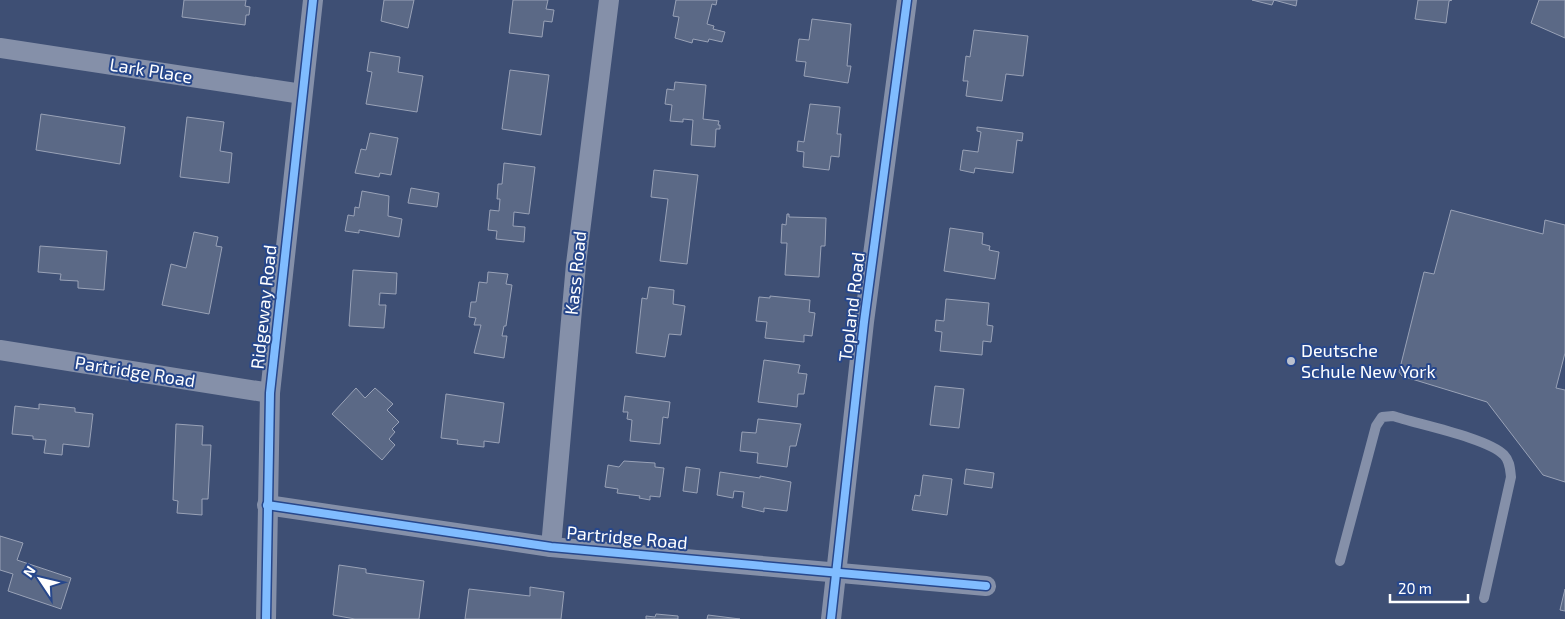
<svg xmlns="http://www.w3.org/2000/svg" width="1565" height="619" viewBox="0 0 1565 619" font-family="'Exo 2',sans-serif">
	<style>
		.building { fill: #5b6986; stroke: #99a2b7 }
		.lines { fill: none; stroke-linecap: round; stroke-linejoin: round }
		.lane { stroke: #8590a9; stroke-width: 10 }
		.street { stroke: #8590a9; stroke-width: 20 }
		.cycleway-casing { stroke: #27478b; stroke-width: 11 }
		.cycleway { stroke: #80bcff; stroke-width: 8 }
		.poi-dot { fill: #bbc1ce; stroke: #27478b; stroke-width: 2 }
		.labels { text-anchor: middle; stroke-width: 4; stroke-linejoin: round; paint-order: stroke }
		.street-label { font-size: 18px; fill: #fff; stroke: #27478b }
		.poi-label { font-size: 18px; fill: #fff; stroke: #27478b; text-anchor: start }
	</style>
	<rect width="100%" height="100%" fill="#3e4f74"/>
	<!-- building -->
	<g class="building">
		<polygon points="184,0 246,0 245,6 250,7 249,15 246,15 245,25 182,17"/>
		<polygon points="384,0 414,0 408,28 381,21"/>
		<polygon points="513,0 548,0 546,9 554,10 552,22 544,21 542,37 509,33"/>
		<polygon points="676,0 717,0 716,5 712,4 707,24 714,26 713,29 725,32 722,42 709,39 708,42 693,39 692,43 675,38 679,17 673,16"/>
		<polygon points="1252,0 1297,0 1296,6 1274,0 1272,5"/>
		<polygon points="1418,0 1452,0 1449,1 1446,23 1415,19"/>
		<polygon points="1539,0 1565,0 1565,38 1531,23"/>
		<polygon points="812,19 851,24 847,66 851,66 848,83 804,76 806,62 796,61 799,39 809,40"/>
		<polygon points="974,30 1028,36 1023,76 1006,74 1002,101 966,96 968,81 963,81 966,56 970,57"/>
		<polygon points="370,52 400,57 398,72 423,76 417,112 366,104 372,72 367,71"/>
		<polygon points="510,70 549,75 541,135 502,129"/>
		<polygon points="675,82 706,85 703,119 719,121 718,125 720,125 720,129 716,129 715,147 691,145 693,120 683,119 683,122 670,121 672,105 665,104 667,89 674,90"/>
		<polygon points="810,104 840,107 837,134 841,134 839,157 831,156 829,170 803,167 804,152 797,151 798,141 804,142"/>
		<polygon points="41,114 125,127 120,164 36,150"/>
		<polygon points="187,117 224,122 220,151 232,153 229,183 180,177"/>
		<polygon points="977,127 1023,133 1022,141 1017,140 1013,173 975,168 974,173 960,170 963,150 978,152 981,132 977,131"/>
		<polygon points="370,133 398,138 391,175 380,173 379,177 355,173 361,149 366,150"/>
		<polygon points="504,163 535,167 529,214 514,212 513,226 525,227 524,242 496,239 497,231 488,230 490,210 499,211 500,199 497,199 498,184 502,184"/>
		<polygon points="654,170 698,175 687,264 660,261 668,199 651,197"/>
		<polygon points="411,188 439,193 437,207 408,203"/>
		<polygon points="362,191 389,196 388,216 402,219 399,237 359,230 359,233 345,231 348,215 354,216 355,207 359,208"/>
		<polygon points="1451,210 1543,234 1545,220 1565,225 1565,353 1556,388 1565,390 1565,482 1543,475 1487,402 1402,376 1399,372 1424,272 1434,274"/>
		<polygon points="787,214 789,214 789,217 826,218 825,246 821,246 819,277 785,275 787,243 781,243 782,224 786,225"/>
		<polygon points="950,228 983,233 982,244 990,246 989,250 999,252 995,279 944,271"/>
		<polygon points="194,232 218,237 216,246 222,247 209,314 162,305 171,264 186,268"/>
		<polygon points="40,246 107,251 104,290 78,288 78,281 60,280 61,274 38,272"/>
		<polygon points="353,270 397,273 396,294 380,293 379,305 386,305 384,328 349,326"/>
		<polygon points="488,272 508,274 506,284 512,285 506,326 504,326 502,336 507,336 504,358 474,353 481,325 474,325 476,318 469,317 471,302 476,302 479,282 487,283"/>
		<polygon points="649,287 674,290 673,304 685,306 681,335 669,334 665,357 636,353 642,298 647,299"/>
		<polygon points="770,296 810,300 809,312 815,313 812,336 804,335 804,342 765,338 767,322 756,321 759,297 770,298"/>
		<polygon points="946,299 989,303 987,325 993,326 991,342 983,341 982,355 940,351 942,332 935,331 936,320 944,321"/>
		<polygon points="764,360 800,365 798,373 807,374 804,394 798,394 797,407 758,402"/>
		<polygon points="935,386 964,389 959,428 930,425"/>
		<polygon points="356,388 365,398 375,388 393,404 387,410 399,422 392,429 395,432 389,439 395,445 382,460 332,414"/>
		<polygon points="446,394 504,403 499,443 484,441 484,447 457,444 458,440 441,438"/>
		<polygon points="625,396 670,402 668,418 663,417 660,444 630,441 632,420 627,419 628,412 623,412"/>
		<polygon points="39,404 75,408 75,412 93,414 89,447 63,444 62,455 44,453 46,440 33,439 33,436 12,434 15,406 39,409"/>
		<polygon points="758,419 801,424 796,446 790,446 787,467 757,463 758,453 740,451 742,432 756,433"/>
		<polygon points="176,424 203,426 202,445 211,445 208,499 202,499 202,515 177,513 178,501 173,500"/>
		<polygon points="624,461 655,463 655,467 664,468 660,497 650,496 650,500 639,498 640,496 617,493 618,489 605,487 608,465 619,467"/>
		<polygon points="686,467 700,469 697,493 683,491"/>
		<polygon points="966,469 994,473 992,488 964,484"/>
		<polygon points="720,472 760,478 760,476 791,482 787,511 764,508 764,512 742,507 744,492 734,491 733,498 717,495"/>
		<polygon points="923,475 952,479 947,515 912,510 915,495 920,496"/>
		<polygon points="0,536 23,543 17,560 71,578 61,609 8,591 13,574 0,570"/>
		<polygon points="339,565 366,569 366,573 424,581 419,619 355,619 333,615"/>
		<polygon points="530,587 564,592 561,619 465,619 469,589 530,596"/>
		<polygon points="1565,589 1565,611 1560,610"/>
		<polygon points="656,614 678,616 678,619 646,619 646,616 655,617"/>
		<polygon points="708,615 740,619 707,619"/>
	</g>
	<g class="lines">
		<!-- lane -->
		<path class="lane" d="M1340,561L1376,426L1382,417L1393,416C1417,424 1488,438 1504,455C1510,461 1510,469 1511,477L1484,598"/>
		<!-- street -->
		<g class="street">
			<polyline points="0,48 302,94"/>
			<polyline points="0,350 270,393"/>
			<polyline points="267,505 551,547 986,586"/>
			<polyline points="551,547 576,264 609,0"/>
			<polyline points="266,619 270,393 313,0"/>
			<polyline points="831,619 864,322 907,0"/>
		</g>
		<defs>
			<g id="cycleway">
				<polyline points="267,505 551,547 986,586"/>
				<polyline points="266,619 270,393 313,0"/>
				<polyline points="831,619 864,322 907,0"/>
			</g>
		</defs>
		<!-- cycleway casing -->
		<use href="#cycleway" class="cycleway-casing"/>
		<!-- cycleway -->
		<use href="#cycleway" class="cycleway"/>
	</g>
	<!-- markers -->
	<circle class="poi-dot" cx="1291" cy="361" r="5"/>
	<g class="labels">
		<!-- street labels -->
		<g class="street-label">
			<text transform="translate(151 71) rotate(9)" y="6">Lark Place</text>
			<text transform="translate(576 273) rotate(-84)" y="6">Kass Road</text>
			<text transform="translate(264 307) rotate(-84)" y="6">Ridgeway Road</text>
			<text transform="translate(852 307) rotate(-83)" y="6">Topland Road</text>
			<text transform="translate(135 372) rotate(9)" y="6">Partridge Road</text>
			<text transform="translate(627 538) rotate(5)" y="6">Partridge Road</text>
		</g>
		<!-- poi labels -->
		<g class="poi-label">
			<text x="1301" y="357">Deutsche<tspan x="1301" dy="21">Schule New York</tspan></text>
		</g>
	</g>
	<!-- north arrow -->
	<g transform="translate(40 579) rotate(305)" stroke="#27478b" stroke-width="4" paint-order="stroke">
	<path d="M0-4L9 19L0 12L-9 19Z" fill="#ffffff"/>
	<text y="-8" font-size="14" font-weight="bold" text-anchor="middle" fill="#ffffff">N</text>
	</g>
	<!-- scale -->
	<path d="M1390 594v8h78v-8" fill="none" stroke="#ffffff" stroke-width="2.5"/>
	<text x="1398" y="594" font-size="15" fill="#ffffff" stroke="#27478b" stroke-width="4" paint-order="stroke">20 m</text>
</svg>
